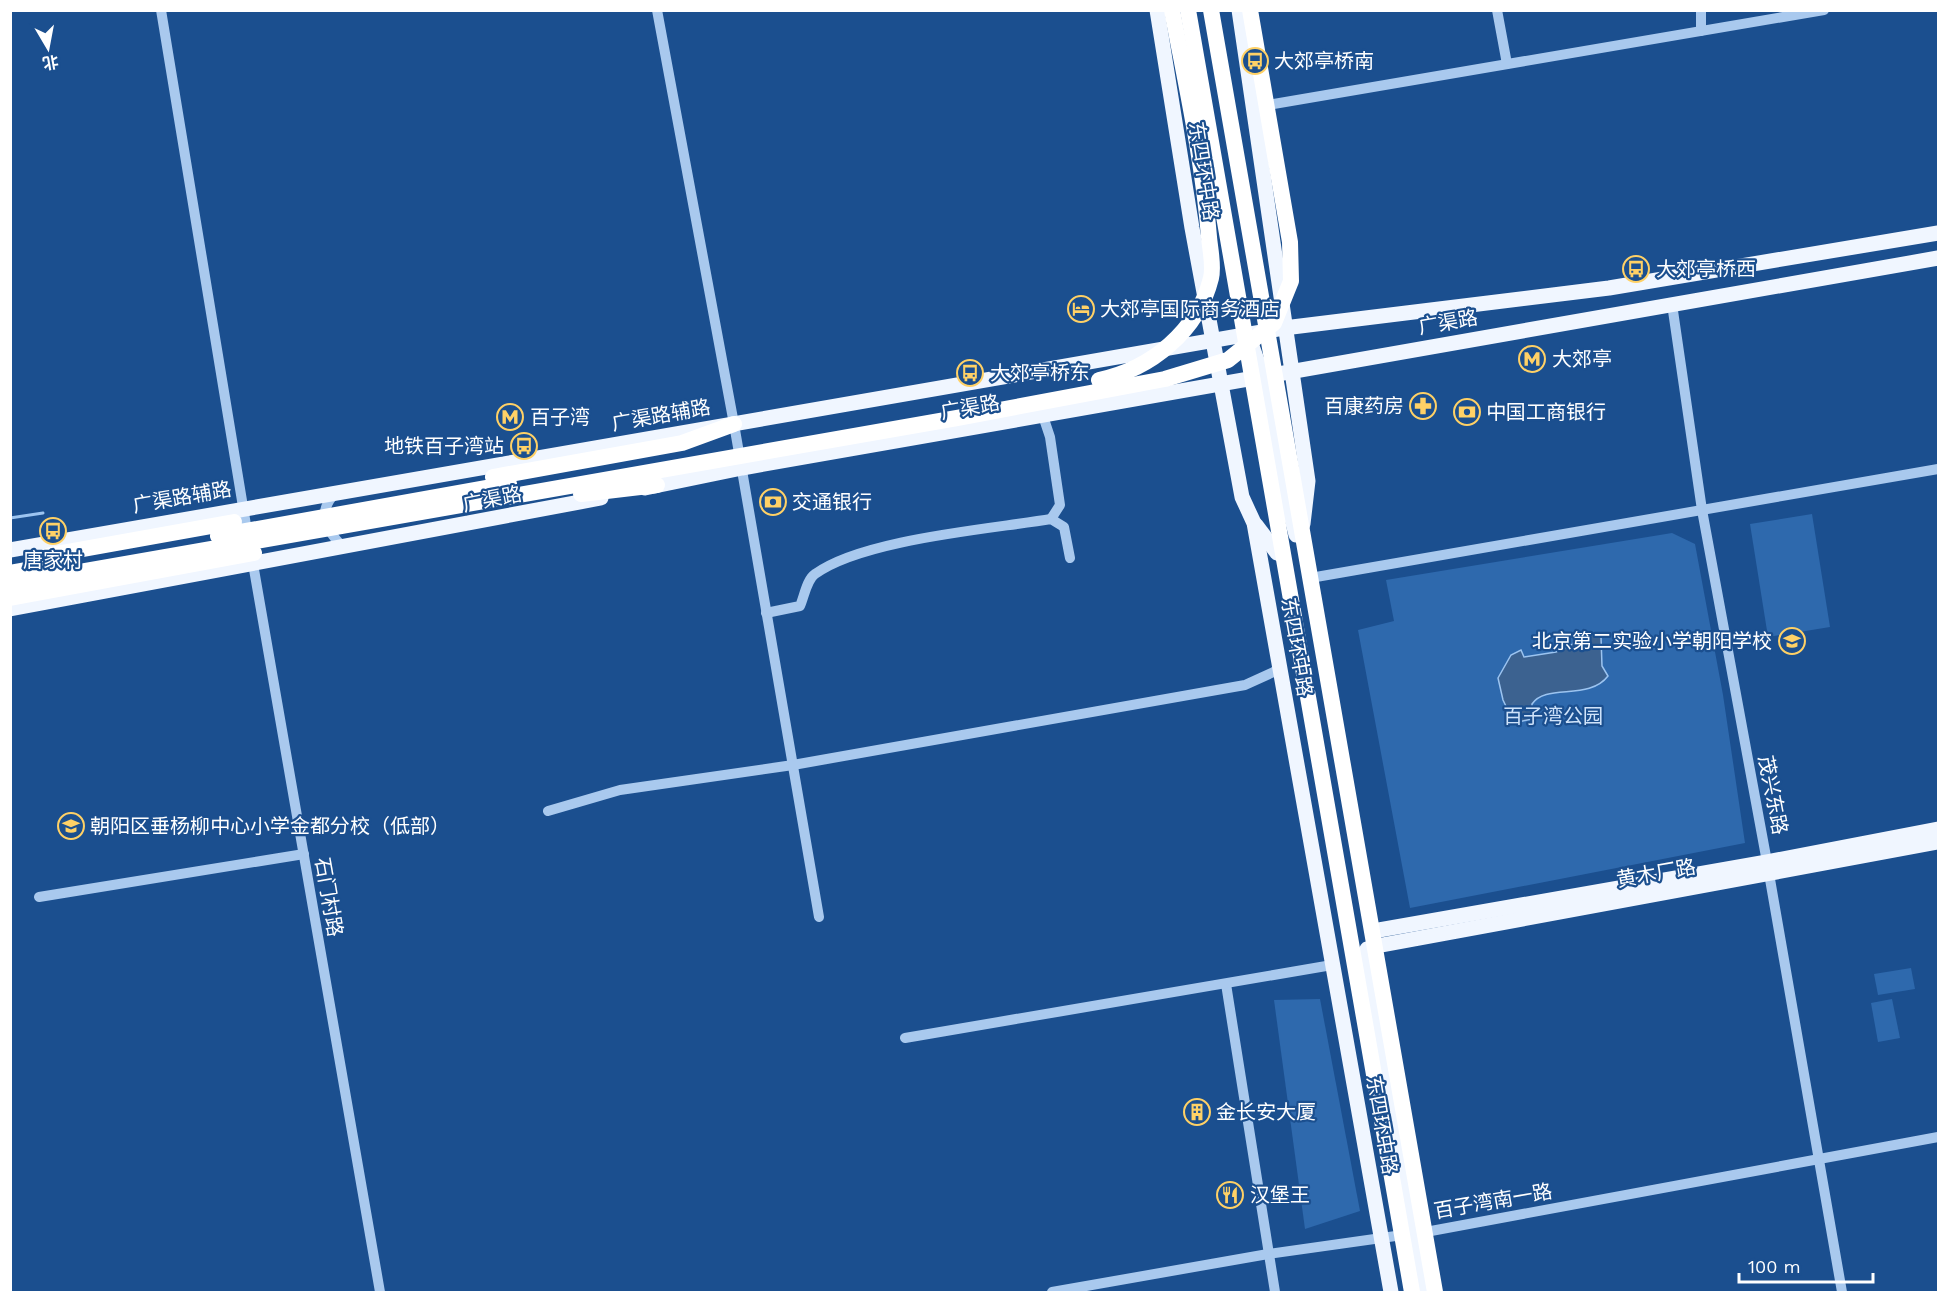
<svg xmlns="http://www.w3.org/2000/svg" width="1949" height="1303" viewBox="0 0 1949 1303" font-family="'Work Sans','Noto Sans SC',sans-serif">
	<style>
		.green { fill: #2e69ad }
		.water { fill: #3c6290; stroke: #9cc4f0; stroke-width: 1.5 }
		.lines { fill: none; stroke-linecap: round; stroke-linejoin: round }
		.stream { stroke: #9cc4f0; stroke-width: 3 }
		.minor { stroke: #a9c9ee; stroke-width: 10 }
		.major { stroke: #f0f6ff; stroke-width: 15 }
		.highway { stroke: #fff; stroke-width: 16 }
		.labels { text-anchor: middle; stroke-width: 4.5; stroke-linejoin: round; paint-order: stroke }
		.poi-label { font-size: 20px; fill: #fff; stroke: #1b4f8f; text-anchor: start }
		.street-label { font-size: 20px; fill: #fff; stroke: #1b4f8f }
		.park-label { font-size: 20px; fill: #cfe3fa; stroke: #1b4f8f }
	</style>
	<rect width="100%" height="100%" fill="#1b4f8f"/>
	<!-- green -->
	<g class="green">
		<polygon points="1812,514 1830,627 1768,637 1750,524"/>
		<polygon points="1672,533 1695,544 1723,695 1745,843 1410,908 1358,630 1394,621 1386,580"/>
		<polygon points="1911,968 1915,989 1878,995 1874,974"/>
		<polygon points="1320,999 1360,1211 1305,1229 1274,1000"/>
		<polygon points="1892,999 1900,1038 1878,1042 1871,1003"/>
	</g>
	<!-- water -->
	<path class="water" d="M1587,633L1601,637L1602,666L1608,676C1589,701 1546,683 1532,704V719L1514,723L1503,700L1498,678L1511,655L1521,650L1524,657L1556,652L1573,644L1575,639Z"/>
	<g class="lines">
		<!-- stream -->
		<polyline class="stream" points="10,518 43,513"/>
		<!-- minor -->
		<g class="minor">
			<polyline points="161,10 248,537"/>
			<polyline points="657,10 734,424 819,917"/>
			<polyline points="1497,10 1507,64"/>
			<polyline points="1701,10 1701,31"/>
			<polyline points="1262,106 1824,10"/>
			<polyline points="1672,304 1702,510 1767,862 1842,1292"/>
			<polyline points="1043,416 1050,437 1060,505 1051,519"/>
			<path d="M336,492C316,513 325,529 343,547"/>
			<polyline points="252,558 380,1292"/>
			<polyline points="1316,577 1938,469"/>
			<path d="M766,613L800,606C804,597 807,579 815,574C863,539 991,529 1051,519L1064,527L1070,558"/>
			<polyline points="548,811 620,790 793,765 1245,685 1280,669"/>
			<polyline points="39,897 304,854"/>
			<polyline points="1226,984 1275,1292"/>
			<polyline points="905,1038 1332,965"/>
			<polyline points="1052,1292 1268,1254 1431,1231 1938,1137"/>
		</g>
		<!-- major -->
		<g class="major">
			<polyline points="1157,10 1192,228 1242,497 1254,523 1391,1292"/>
			<polyline points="1239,10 1308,481 1303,524"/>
			<polyline points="1252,346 1263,377 1278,464 1296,535"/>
			<polyline points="645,488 742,468 1938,258"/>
			<polyline points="1256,525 1277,553"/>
			<polyline points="10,550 1284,328 1609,288 1938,233"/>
			<polyline points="10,609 601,498"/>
			<polyline points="1379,930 1767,862 1938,829"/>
			<polyline points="1382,945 1938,842"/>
			<polyline points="1367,949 1424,1292"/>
		</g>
		<!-- highway -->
		<g class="highway">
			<polyline points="1188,10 1412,1292"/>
			<polyline points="1211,10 1435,1292"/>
			<path d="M1099,380C1151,369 1198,331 1211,278C1214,266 1210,249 1209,237C1203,161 1186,85 1172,10"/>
			<polyline points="493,477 682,443 734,424"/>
			<polyline points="581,494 657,485"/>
			<polyline points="218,536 509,484"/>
			<polyline points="50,555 234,522"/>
			<polyline points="10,573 72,562"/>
			<polyline points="10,587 57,576 957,418 1165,379 1228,360 1274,323 1291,281 1290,242 1250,10"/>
			<polyline points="10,598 254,553"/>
		</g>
	</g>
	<!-- icons -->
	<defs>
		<symbol id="bus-ring" viewBox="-11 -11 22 22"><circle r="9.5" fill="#1b4f8f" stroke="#ffd166" stroke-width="1.5"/><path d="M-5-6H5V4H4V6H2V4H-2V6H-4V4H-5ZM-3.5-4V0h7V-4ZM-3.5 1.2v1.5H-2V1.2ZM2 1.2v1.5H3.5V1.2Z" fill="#ffd166"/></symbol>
		<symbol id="hotel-ring" viewBox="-11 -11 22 22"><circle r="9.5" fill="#1b4f8f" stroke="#ffd166" stroke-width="1.5"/><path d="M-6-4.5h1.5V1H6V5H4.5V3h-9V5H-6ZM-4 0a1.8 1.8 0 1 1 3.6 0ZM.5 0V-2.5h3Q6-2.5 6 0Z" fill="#ffd166"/></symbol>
		<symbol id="metro-ring" viewBox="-11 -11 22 22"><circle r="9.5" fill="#1b4f8f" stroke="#ffd166" stroke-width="1.5"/><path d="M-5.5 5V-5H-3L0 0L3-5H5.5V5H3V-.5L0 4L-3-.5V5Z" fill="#ffd166"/></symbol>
		<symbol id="pharmacy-ring" viewBox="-11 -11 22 22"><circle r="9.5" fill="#1b4f8f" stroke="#ffd166" stroke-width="1.5"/><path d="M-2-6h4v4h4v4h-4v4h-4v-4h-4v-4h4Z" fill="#ffd166"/></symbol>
		<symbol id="bank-ring" viewBox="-11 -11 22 22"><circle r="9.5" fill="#1b4f8f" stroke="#ffd166" stroke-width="1.5"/><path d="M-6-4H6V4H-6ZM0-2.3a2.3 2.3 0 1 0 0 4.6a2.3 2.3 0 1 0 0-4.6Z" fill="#ffd166"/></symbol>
		<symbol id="school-ring" viewBox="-11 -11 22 22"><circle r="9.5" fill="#1b4f8f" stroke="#ffd166" stroke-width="1.5"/><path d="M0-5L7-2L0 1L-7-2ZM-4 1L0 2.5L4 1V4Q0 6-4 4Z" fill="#ffd166"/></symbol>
		<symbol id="building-ring" viewBox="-11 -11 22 22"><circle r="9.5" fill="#1b4f8f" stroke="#ffd166" stroke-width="1.5"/><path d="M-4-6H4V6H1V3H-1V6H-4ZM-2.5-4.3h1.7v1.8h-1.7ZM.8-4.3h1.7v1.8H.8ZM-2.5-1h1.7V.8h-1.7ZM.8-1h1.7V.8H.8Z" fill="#ffd166"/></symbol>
		<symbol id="restaurant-ring" viewBox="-11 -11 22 22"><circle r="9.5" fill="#1b4f8f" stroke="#ffd166" stroke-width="1.5"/><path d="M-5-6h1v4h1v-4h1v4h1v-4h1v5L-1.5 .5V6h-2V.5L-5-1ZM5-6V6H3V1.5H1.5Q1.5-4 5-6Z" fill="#ffd166"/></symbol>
	</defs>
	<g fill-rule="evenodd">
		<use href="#bus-ring" x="1240" y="46" width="30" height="30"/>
		<use href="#bus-ring" x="1621" y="254" width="30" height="30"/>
		<use href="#hotel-ring" x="1066" y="294" width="30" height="30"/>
		<use href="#metro-ring" x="1517" y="344" width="30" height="30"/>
		<use href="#bus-ring" x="955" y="358" width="30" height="30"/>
		<use href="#pharmacy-ring" x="1408" y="391" width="30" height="30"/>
		<use href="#bank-ring" x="1452" y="397" width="30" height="30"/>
		<use href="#metro-ring" x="495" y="402" width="30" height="30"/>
		<use href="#bus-ring" x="509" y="431" width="30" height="30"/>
		<use href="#bank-ring" x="758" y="487" width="30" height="30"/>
		<use href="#bus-ring" x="38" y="516" width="30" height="30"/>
		<use href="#school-ring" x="1777" y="626" width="30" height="30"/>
		<use href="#school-ring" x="56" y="811" width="30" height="30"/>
		<use href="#building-ring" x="1182" y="1097" width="30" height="30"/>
		<use href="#restaurant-ring" x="1215" y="1180" width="30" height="30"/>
	</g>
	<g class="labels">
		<!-- poi labels -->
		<g class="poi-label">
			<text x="1274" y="68">大郊亭桥南</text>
			<text x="1656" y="276">大郊亭桥西</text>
			<text x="1100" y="316">大郊亭国际商务酒店</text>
			<text x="1552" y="366">大郊亭</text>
			<text x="990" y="380">大郊亭桥东</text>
			<text x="1404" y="413" text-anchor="end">百康药房</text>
			<text x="1486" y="419">中国工商银行</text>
			<text x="530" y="424">百子湾</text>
			<text x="504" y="453" text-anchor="end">地铁百子湾站</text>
			<text x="792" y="509">交通银行</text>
			<text x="53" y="567" text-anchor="middle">唐家村</text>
			<text x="1772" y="648" text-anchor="end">北京第二实验小学朝阳学校</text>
			<text x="90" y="833">朝阳区垂杨柳中心小学金都分校（低部）</text>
			<text x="1216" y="1119">金长安大厦</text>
			<text x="1250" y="1202">汉堡王</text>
		</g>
		<!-- street labels -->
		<g class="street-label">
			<text transform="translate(1204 171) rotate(81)" y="7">东四环中路</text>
			<text transform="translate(1448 322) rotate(-10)" y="7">广渠路</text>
			<text transform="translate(970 407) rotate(-10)" y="7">广渠路</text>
			<text transform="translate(661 415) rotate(-10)" y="7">广渠路辅路</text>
			<text transform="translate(182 497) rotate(-10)" y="7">广渠路辅路</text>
			<text transform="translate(492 499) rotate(-11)" y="7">广渠路</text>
			<text transform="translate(1297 647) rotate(80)" y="7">东四环中路</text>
			<text transform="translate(1773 795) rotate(79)" y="7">茂兴东路</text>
			<text transform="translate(1656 873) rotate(-10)" y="7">黄木厂路</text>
			<text transform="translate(329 897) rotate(80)" y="7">石门村路</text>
			<text transform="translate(1382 1125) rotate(80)" y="7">东四环中路</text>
			<text transform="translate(1493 1201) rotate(-10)" y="7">百子湾南一路</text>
		</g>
		<!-- park labels -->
		<g class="park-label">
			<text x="1553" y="723">百子湾公园</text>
		</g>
	</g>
	<!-- border -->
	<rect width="1949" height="1303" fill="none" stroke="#ffffff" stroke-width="24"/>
	<!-- north arrow -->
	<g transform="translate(48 48) rotate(170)" stroke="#1b4f8f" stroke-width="4.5" paint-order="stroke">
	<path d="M0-4.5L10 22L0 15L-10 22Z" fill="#ffffff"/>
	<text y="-9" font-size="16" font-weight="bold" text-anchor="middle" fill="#ffffff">北</text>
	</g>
	<!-- scale -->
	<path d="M1739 1273v9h134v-9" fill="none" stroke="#ffffff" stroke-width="3"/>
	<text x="1748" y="1273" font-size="18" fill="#ffffff" stroke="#1b4f8f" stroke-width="4.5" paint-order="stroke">100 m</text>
</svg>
